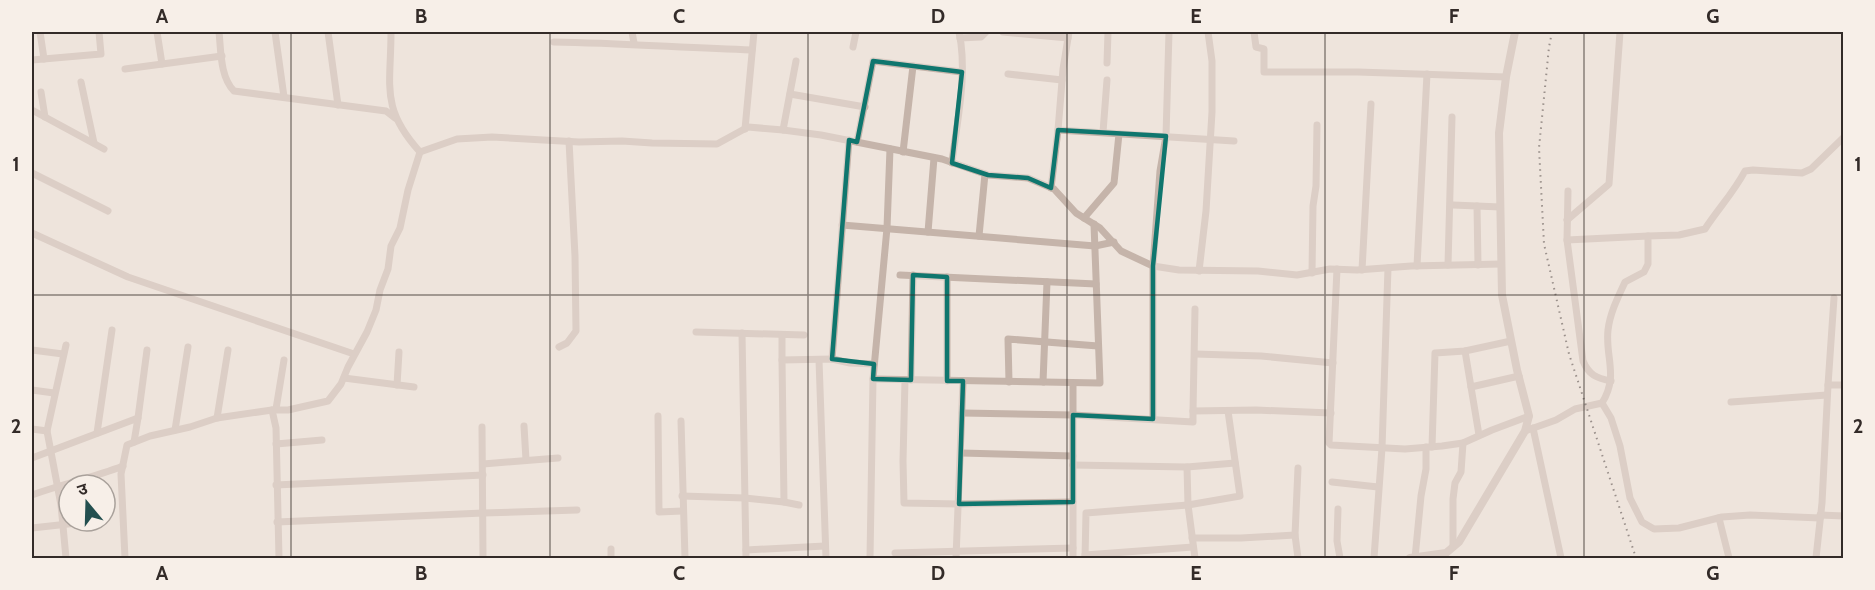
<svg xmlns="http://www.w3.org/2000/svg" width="1875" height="590" viewBox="0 0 1875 590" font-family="Cabin,'Noto Sans Devanagari',sans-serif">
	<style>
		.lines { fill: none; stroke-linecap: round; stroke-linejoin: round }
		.minor { stroke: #c5b4aa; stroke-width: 7 }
		.tertiary { stroke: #c5b4aa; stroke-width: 8 }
		.rail { stroke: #332b28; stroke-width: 2; stroke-dasharray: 1.5 4.5; stroke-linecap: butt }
		.marked { fill: none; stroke: #0f766e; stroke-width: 4.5; stroke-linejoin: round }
		.grid { fill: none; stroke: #332b28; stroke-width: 1.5; stroke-opacity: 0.55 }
		.neatline { fill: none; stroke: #332b28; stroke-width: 2 }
		.grid-label { font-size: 20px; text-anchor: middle; font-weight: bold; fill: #332b28 }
	</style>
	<rect width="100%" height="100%" fill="#eee4dc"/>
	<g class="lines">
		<!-- minor -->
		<g class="minor">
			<polyline points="40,32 44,59"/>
			<polyline points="157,32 162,64"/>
			<path d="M219,32C221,50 220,77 234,91L386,111L395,118"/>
			<polyline points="275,32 284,97"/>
			<polyline points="328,32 338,105"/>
			<path d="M391,32C391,86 380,108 420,152L457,139L492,137L579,142L622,141L652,143L717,144L748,127L783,130L821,135L942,159L988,175L1028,178L1054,189L1076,213L1100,228L1121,251L1153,266L1179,270L1258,271L1297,275L1330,269L1357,270L1411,266L1501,264"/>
			<polyline points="632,32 634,43"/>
			<polyline points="1003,32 1068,38"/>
			<polyline points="1254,32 1256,47 1264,49 1264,72 1358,72 1506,77"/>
			<polyline points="960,38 981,37 986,32"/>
			<path d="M554,42C620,43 686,48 752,50"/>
			<polyline points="853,47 856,32"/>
			<polyline points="32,60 101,54 99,32"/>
			<polyline points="1107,63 1108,32"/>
			<polyline points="125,69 222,56"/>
			<polyline points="1008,74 1062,80"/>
			<polyline points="81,82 94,143"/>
			<polyline points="41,92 45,117"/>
			<polyline points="790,94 865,107"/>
			<polyline points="32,110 104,149"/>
			<polyline points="745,129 754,32"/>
			<polyline points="783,130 796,61"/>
			<polyline points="1058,130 1234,141"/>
			<polyline points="1103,132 1107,80"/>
			<polyline points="857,142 873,61 962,72"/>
			<polyline points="903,152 913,66"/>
			<path d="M952,163C957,120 968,74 959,32"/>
			<polyline points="32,173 108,211"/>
			<polyline points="1051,188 1058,130 1063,69 1069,32"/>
			<path d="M1568,191L1567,240L1583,361C1589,375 1596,378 1611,381"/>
			<polyline points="1453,205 1477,206 1478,265"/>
			<polyline points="1477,206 1500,207"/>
			<polyline points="1084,218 1114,183 1119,134"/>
			<polyline points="1567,220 1609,184 1620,32"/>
			<polyline points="842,225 1095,246 1114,242"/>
			<polyline points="928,232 934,158"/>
			<polyline points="32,233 128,277 354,354"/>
			<polyline points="979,236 985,174"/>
			<polyline points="1567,240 1648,236"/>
			<polyline points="1448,265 1452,117"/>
			<polyline points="1417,266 1427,74"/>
			<polyline points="1337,269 1329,443 1331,445 1405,449 1442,446 1463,443 1492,430 1529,416"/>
			<polyline points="1362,270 1371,104"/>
			<polyline points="1199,271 1206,211 1212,112 1212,61 1208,32"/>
			<polyline points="1312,273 1313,206 1316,186 1317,125"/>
			<polyline points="900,275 1096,284"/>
			<polyline points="1195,309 1193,411 1256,410 1331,413"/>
			<polyline points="696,332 804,335"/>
			<polyline points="742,333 746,558"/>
			<polyline points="66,345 47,431 61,505 66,558"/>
			<polyline points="559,347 567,343 576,331 575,256 569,141"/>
			<polyline points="32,350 63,354"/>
			<polyline points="1465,351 1479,435"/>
			<polyline points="1195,354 1261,356 1333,363"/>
			<polyline points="832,359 849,140"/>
			<polyline points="782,360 782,335"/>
			<polyline points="819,360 826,558"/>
			<polyline points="344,378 414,387"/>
			<polyline points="873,379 1100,383 1094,224"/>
			<polyline points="905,380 903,461 904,503 959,504 1073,502"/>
			<polyline points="911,380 913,275"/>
			<polyline points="947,381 947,277"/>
			<polyline points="1009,382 1008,339 1098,346"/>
			<polyline points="1043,382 1047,282"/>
			<polyline points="1073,383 1073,558"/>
			<polyline points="397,385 399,352"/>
			<polyline points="1828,385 1834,298"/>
			<polyline points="1471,387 1519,376"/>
			<polyline points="32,390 54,393"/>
			<polyline points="1731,402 1827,395"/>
			<path d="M1602,403C1619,376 1605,357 1608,330C1610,313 1618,297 1625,282L1644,272L1648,264V236L1679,235L1705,229C1718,209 1734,192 1745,171L1753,170L1802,173L1811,169L1844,137"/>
			<polyline points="276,409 284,360"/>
			<polyline points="272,410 276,428 279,558"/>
			<polyline points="962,413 1073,415 1193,422 1193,411"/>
			<polyline points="658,416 659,512 682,511"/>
			<polyline points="138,418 147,350"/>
			<polyline points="217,418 228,350"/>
			<polyline points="1153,419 1153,266 1160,171 1166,136 1169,32"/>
			<polyline points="681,421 685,558"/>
			<polyline points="524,426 526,460"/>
			<polyline points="482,427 483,558"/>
			<polyline points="1533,428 1561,558"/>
			<polyline points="32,429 47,431"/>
			<polyline points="175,430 188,347"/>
			<polyline points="1525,431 1556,420 1575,409 1602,403 1611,418 1620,446 1630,498 1642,522 1654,529 1679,528 1722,517 1750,515 1820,518"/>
			<polyline points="97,433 112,330"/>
			<polyline points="276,444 322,440"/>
			<polyline points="1432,447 1435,353 1465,351 1511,341"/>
			<polyline points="961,453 1073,456"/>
			<polyline points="32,458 138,418 134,442"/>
			<polyline points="483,464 558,458"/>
			<polyline points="1073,465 1187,467 1235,463"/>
			<polyline points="1187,467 1188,505 1195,558"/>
			<polyline points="1332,482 1378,487"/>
			<polyline points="276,485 483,475"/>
			<path d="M32,495C62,484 92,478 123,466"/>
			<polyline points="682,496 745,498 784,502 782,360 832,359 850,363 874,364"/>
			<polyline points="784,502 799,505"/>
			<polyline points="1338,509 1337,541 1340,558"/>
			<polyline points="1820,515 1844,516"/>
			<polyline points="1719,518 1729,558"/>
			<polyline points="277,522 483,513 577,510"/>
			<polyline points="32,528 95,521"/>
			<polyline points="1192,538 1241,538 1295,535"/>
			<polyline points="1453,547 1453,499 1455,483 1461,472 1463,443"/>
			<polyline points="611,549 611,558"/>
			<polyline points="746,550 825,546"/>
			<polyline points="895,553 1073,548"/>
			<polyline points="1085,555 1193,547"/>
			<polyline points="125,558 121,474 127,445 150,436 190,427 217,418 272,410 288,410 328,401 341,384 348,367 367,332 376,310 380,290 388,269 391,246 400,228 408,190 420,152"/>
			<polyline points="870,558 873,379 887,228 890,149"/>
			<polyline points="956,558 963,381"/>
			<polyline points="1085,558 1086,513 1188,505 1240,496 1228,411"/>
			<polyline points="1298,558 1295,535 1298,468"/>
			<polyline points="1374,558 1382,448 1388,268"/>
			<polyline points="1415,558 1421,496 1426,469 1426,447"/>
			<polyline points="1816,558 1822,503 1828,385 1844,385"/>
		</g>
		<!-- tertiary -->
		<polyline class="tertiary" points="1410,558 1446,553 1459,542 1525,431 1529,416 1517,370 1502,295 1499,133 1506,77 1515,32"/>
		<!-- rail -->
		<polyline class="rail" points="1552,32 1549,47 1539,148 1544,244 1569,354 1636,558"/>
	</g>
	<!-- marked area -->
	<path d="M0 0H1875V590H0ZM873,61L962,72L952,163L988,175L1028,178L1051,188L1058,130L1166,136L1153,266V419L1073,415V502L959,504L963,381H947V277L913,275L911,380L873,379L874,364L832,359L849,140L857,142Z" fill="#eee4dc" fill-opacity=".55" fill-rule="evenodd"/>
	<path class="marked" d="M873,61L962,72L952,163L988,175L1028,178L1051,188L1058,130L1166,136L1153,266V419L1073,415V502L959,504L963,381H947V277L913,275L911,380L873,379L874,364L832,359L849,140L857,142Z"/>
	<!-- grid -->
	<path class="grid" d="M291,32V558M550,32V558M808,32V558M1067,32V558M1325,32V558M1584,32V558M32,295H1844"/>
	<!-- border -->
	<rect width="1875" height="590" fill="none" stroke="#f7efe8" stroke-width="66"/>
	<!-- north arrow -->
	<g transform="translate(87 503) rotate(341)"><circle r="28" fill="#f7efe8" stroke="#a9a19b" stroke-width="1.5"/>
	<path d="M0-4.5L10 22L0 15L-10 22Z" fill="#234f4f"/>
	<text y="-9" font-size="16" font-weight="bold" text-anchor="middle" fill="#332b28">उ</text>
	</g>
	<rect x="33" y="33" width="1809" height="524" class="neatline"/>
	<g class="grid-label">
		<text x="162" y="23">A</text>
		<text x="421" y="23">B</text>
		<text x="679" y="23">C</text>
		<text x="938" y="23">D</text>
		<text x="1196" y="23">E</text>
		<text x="1454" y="23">F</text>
		<text x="1713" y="23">G</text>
		<text x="16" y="171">1</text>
		<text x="1858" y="171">1</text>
		<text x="16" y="433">2</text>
		<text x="1858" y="433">2</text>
		<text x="162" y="580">A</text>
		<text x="421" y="580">B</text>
		<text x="679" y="580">C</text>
		<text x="938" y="580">D</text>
		<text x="1196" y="580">E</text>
		<text x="1454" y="580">F</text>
		<text x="1713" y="580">G</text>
	</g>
</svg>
